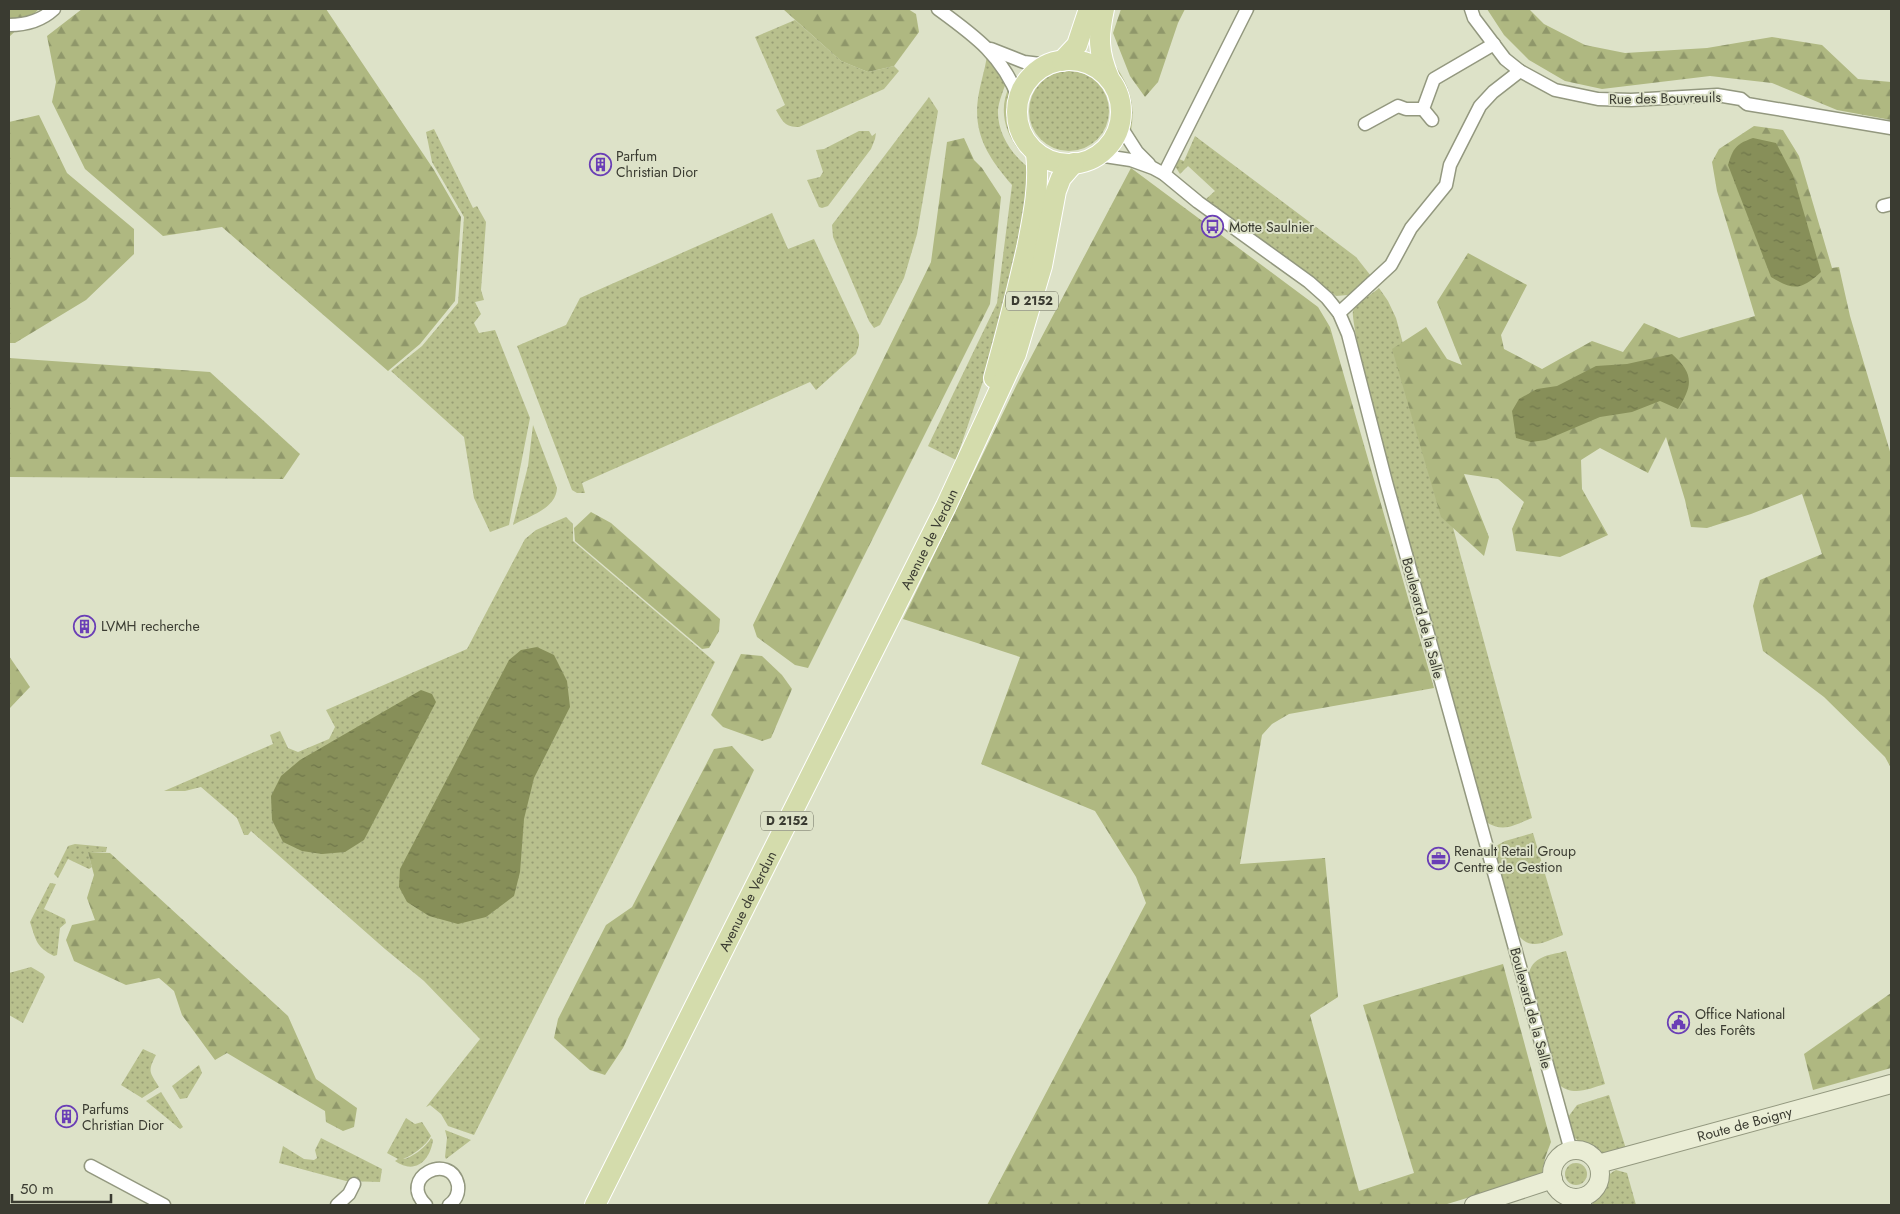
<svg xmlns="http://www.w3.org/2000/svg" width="1900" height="1214" viewBox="0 0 1900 1214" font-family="Jost,sans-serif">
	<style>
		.grass { fill: url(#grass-dots) }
		.forest { fill: url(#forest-firs) }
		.water { fill: url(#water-ripples) }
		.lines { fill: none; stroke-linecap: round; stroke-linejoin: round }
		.street-casing { stroke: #93987f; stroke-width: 15 }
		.secondary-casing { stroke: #93987f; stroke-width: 20 }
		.primary-casing { stroke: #fff; stroke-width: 22 }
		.street { stroke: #fff; stroke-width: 12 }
		.secondary { stroke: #eaedd5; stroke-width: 18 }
		.primary { stroke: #d4dcac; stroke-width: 20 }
		.labels { text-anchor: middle; stroke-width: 4; stroke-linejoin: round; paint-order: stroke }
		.shield { fill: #dde2c8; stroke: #6b6d5e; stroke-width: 1 }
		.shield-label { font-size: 12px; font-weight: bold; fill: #3a3b31 }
		.street-label { font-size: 14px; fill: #3a3b31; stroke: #dde2c8 }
		.poi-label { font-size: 14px; fill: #3a3b31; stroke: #dde2c8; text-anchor: start }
	</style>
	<defs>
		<pattern id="grass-dots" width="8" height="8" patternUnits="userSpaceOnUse" patternTransform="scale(1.25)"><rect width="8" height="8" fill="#b8c08d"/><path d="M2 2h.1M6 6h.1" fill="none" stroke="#979d74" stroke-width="1.8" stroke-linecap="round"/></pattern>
		<pattern id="forest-firs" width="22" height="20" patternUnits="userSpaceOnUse" patternTransform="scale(1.25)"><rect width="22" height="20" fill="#afb881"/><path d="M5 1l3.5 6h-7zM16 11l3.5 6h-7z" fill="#8f976a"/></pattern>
		<pattern id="water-ripples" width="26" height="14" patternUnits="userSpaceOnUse" patternTransform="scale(1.25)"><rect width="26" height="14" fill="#878f59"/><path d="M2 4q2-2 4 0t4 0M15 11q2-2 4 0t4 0" fill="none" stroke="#6f764a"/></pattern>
	</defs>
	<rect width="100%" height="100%" fill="#dde2c8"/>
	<!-- grass -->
	<g class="grass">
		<path d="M795,20L841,61L868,72L894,66L899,71L884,89L799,127C785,127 783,122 776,110L785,105L755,37Z"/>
		<path d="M987,56L1006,83C1003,91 999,101 998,110C997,134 1013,157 1032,170L1009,305L956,460L928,446L997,303L1012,185C989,158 973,135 978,98C980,84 985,70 987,56Z"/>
		<path d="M1112,61C1129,84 1136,103 1131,131L1126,124L1125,106L1122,90L1114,76Z"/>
		<circle cx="1069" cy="111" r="40"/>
		<path d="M1010,85C1013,100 1010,114 1014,128C1019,141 1029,150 1032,163C1009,145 995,114 1010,85Z"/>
		<polygon points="929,97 938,111 917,234 904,278 880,325 874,328 869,321 833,237 832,225"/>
		<polygon points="434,129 473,208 477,206 486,222 481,290 484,300 475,302 481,314 474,323 479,333 495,330 530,418 509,525 490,532 474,498 464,437 391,371 422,346 458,303 464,217 432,162 426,132"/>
		<polygon points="859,131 869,131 872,136 876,133 875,139 871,149 828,206 822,208 819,207 807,180 820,177 823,172 816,150 824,149"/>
		<polygon points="1195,136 1356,257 1371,276 1348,295 1336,296 1294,263 1276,254 1226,217 1206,199 1215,191 1188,166 1180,174 1175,166 1179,159 1184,161"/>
		<polygon points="772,213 788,249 814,239 859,335 859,345 856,354 816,390 810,382 582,483 585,493 577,493 572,490 517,346 566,325 580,298"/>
		<path d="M1379,288L1388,301L1396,318L1532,818C1514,825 1504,833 1486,822L1364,376C1362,367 1351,314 1353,311C1356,304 1373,293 1379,288Z"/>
		<path d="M533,425L557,488C556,509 529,516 513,525L528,466Z"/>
		<polygon points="566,517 573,524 573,541 715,662 474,1135 448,1126 441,1114 430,1105 426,1107 480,1039 424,981 385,949 251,831 248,835 244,835 237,818 201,787 185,791 164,791 273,744 270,735 280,731 288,748 298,752 329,739 335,727 326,710 467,649 525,539 536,530"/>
		<path d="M1533,833L1563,935C1544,942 1528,953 1516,931L1494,852L1496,846L1505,841Z"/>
		<polygon points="75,844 107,847 106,852 88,852 92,867 89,869 68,859 58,878 54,874 68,846"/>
		<path d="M50,883L56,884L44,909L65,919L66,923L60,928L57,955L54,956C36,947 36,940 30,922Z"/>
		<path d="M1566,951L1605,1084C1588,1089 1573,1097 1558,1084L1528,977C1532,955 1548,956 1566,951Z"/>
		<polygon points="31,967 43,974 45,977 23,1023 9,1015 9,973"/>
		<path d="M143,1049L156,1055C147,1072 150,1072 159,1087L142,1098L121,1085Z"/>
		<polygon points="199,1065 202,1073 187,1098 180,1099 172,1086"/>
		<polygon points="161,1092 183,1127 180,1129 146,1101"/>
		<path d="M1609,1095L1627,1152L1599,1156C1582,1141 1570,1143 1568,1117L1577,1105Z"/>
		<path d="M406,1118L415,1124L422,1122L431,1136C426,1146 413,1155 403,1159C412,1158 427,1146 431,1138L433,1140C430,1161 415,1175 395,1161L398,1159L387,1153Z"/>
		<polygon points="445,1130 471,1140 446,1159 445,1157 447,1138"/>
		<polygon points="321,1138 382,1169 380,1182 346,1181 279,1163 283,1146 304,1159 314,1160 317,1158 315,1150"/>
		<circle cx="1576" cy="1174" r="11"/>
		<path d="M1616,1170L1627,1173L1636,1205H1593C1593,1193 1605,1175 1616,1170Z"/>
	</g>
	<!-- forest -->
	<g class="forest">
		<polygon points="9,9 39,9 9,37"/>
		<polygon points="82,9 326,9 434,170 461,217 455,301 420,344 388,371 222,227 163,236 85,169 52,102 56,82 47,36"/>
		<polygon points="783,9 908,9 916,14 919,32 894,66 868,72 841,61"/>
		<polygon points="1121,9 1185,9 1178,23 1158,82 1145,97 1130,76 1113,33"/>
		<polygon points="1487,9 1529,9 1544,24 1585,45 1625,53 1707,48 1772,37 1822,45 1858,79 1891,82 1891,120 1837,110 1772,83 1710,76 1602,89 1565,81 1529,60 1504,35"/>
		<polygon points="39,115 67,173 134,229 134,254 86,300 15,343 9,343 9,122"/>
		<polygon points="1754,126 1783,130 1799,156 1832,268 1839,267 1850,316 1891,455 1891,768 1885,757 1824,697 1763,651 1753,606 1760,580 1822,554 1802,494 1751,514 1707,528 1691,527 1685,500 1666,437 1648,473 1600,448 1581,460 1582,489 1608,535 1560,557 1516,551 1512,529 1524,502 1498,479 1464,474 1489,537 1484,556 1441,517 1392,349 1426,327 1447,359 1462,365 1437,302 1468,253 1527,285 1501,335 1504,349 1542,369 1592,341 1623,352 1644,323 1679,338 1755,316 1717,191 1712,162 1719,149"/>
		<polygon points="964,138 974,160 982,168 1001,197 990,304 808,668 795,665 757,637 753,625 931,262 947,142"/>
		<polygon points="1131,168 1318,307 1330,327 1434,688 1289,714 1272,724 1262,735 1240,864 1325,858 1338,997 1310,1015 1359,1191 1414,1173 1363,1005 1503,964 1551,1142 1545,1158 1542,1175 1444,1205 987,1205 1146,903 1136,877 1095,811 981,764 1020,657 903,619 1020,378"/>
		<polygon points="9,358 210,372 300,454 283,479 9,477"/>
		<polygon points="591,512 611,523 720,619 719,631 709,648 702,649 575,541 574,528"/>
		<polygon points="741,654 762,656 782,675 792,689 771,738 762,741 723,727 711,715"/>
		<polygon points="9,656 30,687 9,709"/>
		<polygon points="732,746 754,770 623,1048 605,1075 590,1070 554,1038 558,1019 606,925 632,907 714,749"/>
		<polygon points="88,852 110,853 288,1016 316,1079 357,1108 354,1127 343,1131 326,1122 325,1111 227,1053 215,1060 182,1015 174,991 159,978 126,985 74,961 66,940 72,925 95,920 87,898 94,875"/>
		<polygon points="1891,993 1891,1068 1813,1090 1804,1054"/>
	</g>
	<!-- water -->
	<g class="water">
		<path d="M1753,138L1776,143L1793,175L1821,272C1801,290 1794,291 1771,277L1728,165C1733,148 1736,144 1753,138Z"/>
		<path d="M1672,354C1694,374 1693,385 1678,409L1660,401L1632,412L1600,417L1546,440L1531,442L1516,438L1512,411L1519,399L1537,389L1557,386L1596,366L1627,364Z"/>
		<polygon points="537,647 554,655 567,681 570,707 534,778 524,819 520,872 514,896 486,917 458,924 429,916 407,902 399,887 400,869 509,660 521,650"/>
		<polygon points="421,690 432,694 436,702 364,840 345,852 322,854 302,851 283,842 272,820 271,796 281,776 300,760"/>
	</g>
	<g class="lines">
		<defs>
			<g id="street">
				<path d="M938,9C975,36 1002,55 1019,99"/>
				<polyline points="1471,9 1474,18 1505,59 1520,71 1555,90 1598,99 1631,100 1717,95 1741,99 1747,104 1891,128"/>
				<path d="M9,25C26,25 41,21 54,9"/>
				<polyline points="991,49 1024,62 1048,65"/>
				<polyline points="1432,120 1423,109 1434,79 1494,44"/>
				<polyline points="1119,124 1137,152 1149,164"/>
				<polyline points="1365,124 1398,106 1406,109 1423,109"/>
				<polyline points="1098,155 1131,160 1153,168 1164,174 1198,202 1309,282 1327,298 1339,313 1348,334 1386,482 1571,1151"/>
				<polyline points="1164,174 1247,9"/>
				<polyline points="1883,206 1891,204"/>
				<polyline points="1339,313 1391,265 1411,228 1446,185 1450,165 1480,106 1493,92 1520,71"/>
				<polyline points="91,1166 164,1205"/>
				<polyline points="1583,1197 1585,1205"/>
				<polyline points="337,1205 349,1194 354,1184"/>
				<path d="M426,1205C397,1177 451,1151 458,1185C459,1193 456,1200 449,1205"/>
			</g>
			<g id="secondary">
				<circle cx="1576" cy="1174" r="24"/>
				<path id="s1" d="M1598,1164L1891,1084"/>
				<polyline points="1474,1205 1553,1179"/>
			</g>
			<g id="primary">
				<path d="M1104,9C1098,37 1098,52 1109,78"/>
				<circle cx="1069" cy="112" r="52"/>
				<polyline points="1062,61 1077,45 1089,9"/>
				<path d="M994,378C1006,335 1017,292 1027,248C1033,217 1040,185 1036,153"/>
				<path id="s2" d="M595,1205L946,506L1016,354L1042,266L1056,191L1061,178L1074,163"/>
			</g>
		</defs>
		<!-- street casing -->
		<use href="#street" class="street-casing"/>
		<!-- secondary casing -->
		<use href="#secondary" class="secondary-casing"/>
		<!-- primary casing -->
		<use href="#primary" class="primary-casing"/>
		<!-- street -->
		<use href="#street" class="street"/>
		<!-- secondary -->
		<use href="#secondary" class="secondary"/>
		<!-- primary -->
		<use href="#primary" class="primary"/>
	</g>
	<!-- icons -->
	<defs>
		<symbol id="building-ring" viewBox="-11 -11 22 22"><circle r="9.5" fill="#dde2c8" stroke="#6a3eb6" stroke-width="1.5"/><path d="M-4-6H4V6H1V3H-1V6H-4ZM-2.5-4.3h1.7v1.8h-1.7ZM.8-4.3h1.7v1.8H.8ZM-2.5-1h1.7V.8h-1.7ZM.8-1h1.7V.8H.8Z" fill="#6a3eb6"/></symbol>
		<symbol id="bus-ring" viewBox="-11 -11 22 22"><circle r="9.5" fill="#dde2c8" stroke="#6a3eb6" stroke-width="1.5"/><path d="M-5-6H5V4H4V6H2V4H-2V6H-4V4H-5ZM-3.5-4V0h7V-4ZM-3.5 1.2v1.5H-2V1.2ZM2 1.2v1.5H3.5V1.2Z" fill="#6a3eb6"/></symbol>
		<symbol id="office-ring" viewBox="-11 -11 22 22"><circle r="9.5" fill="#dde2c8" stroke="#6a3eb6" stroke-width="1.5"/><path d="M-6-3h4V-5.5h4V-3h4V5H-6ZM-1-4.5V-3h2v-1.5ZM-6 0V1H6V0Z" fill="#6a3eb6"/></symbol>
		<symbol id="civic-ring" viewBox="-11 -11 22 22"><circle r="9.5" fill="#dde2c8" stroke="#6a3eb6" stroke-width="1.5"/><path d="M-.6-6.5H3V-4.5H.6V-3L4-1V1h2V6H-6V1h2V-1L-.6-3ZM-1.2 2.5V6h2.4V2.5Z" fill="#6a3eb6"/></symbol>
	</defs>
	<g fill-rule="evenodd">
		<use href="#building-ring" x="588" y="152" width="25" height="25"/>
		<use href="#bus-ring" x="1200" y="214" width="25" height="25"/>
		<use href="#building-ring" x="72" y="614" width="25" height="25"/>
		<use href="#office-ring" x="1426" y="846" width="25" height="25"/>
		<use href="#civic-ring" x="1666" y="1010" width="25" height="25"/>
		<use href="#building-ring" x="54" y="1104" width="25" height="25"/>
	</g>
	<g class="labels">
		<!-- shield labels -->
		<g class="shield">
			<rect x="1006" y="291.5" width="52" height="19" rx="4"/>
			<rect x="761" y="811.5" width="52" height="19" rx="4"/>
		</g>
		<g class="shield-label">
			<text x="1032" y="305">D 2152</text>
			<text x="787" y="825">D 2152</text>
		</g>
		<!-- street labels -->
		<g class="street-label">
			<text transform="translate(1665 98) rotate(-1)" y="5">Rue des Bouvreuils</text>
			<text dy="5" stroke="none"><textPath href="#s2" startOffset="745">Avenue de Verdun</textPath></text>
			<text transform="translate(1423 618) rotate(75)" y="5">Boulevard de la Salle</text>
			<text dy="5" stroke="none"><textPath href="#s2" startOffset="340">Avenue de Verdun</textPath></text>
			<text transform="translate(1531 1008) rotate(75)" y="5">Boulevard de la Salle</text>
			<text dy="5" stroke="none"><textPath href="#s1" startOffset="152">Route de Boigny</textPath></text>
		</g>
		<!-- poi labels -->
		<g class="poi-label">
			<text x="616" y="161">Parfum<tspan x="616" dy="16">Christian Dior</tspan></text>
			<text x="1229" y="232">Motte Saulnier</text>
			<text x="101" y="631">LVMH recherche</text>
			<text x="1454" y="856">Renault Retail Group<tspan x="1454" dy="16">Centre de Gestion</tspan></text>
			<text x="1695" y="1019">Office National<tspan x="1695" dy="16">des Forêts</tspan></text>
			<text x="82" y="1114">Parfums<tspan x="82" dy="16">Christian Dior</tspan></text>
		</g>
	</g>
	<!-- border -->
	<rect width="1900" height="1214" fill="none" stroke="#3a3b31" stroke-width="20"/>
	<!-- scale -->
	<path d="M12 1194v8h99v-8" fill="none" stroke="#3a3b31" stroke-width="2.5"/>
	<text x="20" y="1194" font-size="15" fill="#3a3b31" stroke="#dde2c8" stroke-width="4" paint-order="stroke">50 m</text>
</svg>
